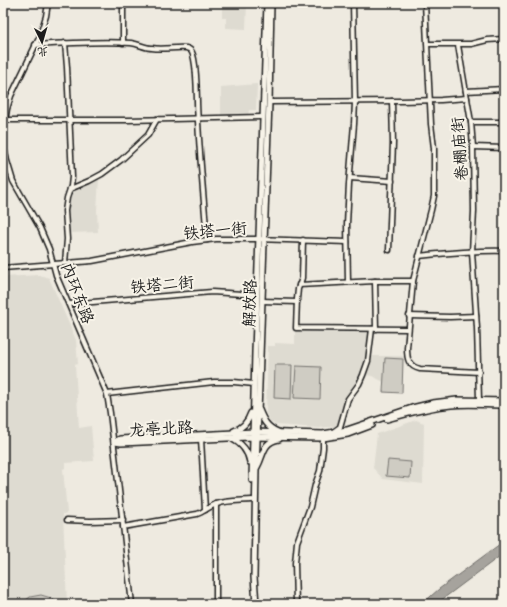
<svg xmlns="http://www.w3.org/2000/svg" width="507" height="607" viewBox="0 0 507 607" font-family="Dekko,'LXGW WenKai TC',sans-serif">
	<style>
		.built { fill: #dedbd1 }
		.green { fill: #cfccc3; stroke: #767470 }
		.water { fill: #a6a39d; stroke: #6f6d69 }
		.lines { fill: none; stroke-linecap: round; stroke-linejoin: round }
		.minor-casing { stroke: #1c1c1c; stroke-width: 7 }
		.major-casing { stroke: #1c1c1c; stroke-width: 8 }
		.minor { stroke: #f7f3e8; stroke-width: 4 }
		.major { stroke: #f7f3e8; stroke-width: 5 }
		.labels { text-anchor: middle; stroke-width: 4; stroke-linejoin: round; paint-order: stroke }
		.street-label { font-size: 16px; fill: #1c1c1c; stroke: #f7f3e8 }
	</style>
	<rect width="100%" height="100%" fill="#eeeae0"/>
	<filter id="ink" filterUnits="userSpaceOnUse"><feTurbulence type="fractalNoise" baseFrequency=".025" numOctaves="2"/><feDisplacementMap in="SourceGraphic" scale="8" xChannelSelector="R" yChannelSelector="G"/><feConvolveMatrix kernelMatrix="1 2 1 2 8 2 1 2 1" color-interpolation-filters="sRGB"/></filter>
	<g filter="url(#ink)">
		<!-- built -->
		<g class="built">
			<polygon points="222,3 247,3 246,29 226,28 226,18 222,18"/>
			<polygon points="257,84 256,110 249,110 248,115 221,116 221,87"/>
			<polygon points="96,179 99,179 97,210 98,232 69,233 68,209 73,189"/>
			<polygon points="40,275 49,278 76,340 78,364 75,365 79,428 91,426 94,461 65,463 65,468 63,469 67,513 63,514 67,604 3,604 3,277"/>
			<polygon points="295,331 369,332 367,356 404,356 402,393 383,392 384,382 372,376 366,375 367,372 361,372 359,380 355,387 350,391 346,399 339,426 319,428 276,425 271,422 268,418 266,413 268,346 275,346 275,343 295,344"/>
			<polygon points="416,420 424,423 423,484 383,479 373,468 377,434"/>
		</g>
		<!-- green -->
		<g class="green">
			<polygon points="385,358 403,359 402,393 383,392"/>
			<polygon points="275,365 292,365 291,399 274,398"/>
			<polygon points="296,366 321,367 320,399 294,398"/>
			<polygon points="388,460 411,462 410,478 386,476"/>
			<polygon points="41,595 51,598 58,604 21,604 30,597"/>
		</g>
		<!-- water -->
		<polygon class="water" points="504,541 504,553 436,604 422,604 439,589"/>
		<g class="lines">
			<defs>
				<g id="minor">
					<polyline points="48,3 46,16 39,38 11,96 7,109 4,127 4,148 7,161 13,181 40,228 49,249 56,275 107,394 110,413 116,464 132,604"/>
					<path d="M425,3L431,124L434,148V196L431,210L413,281L407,348C407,359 408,366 420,369L479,372"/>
					<polyline points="123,43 123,3"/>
					<polyline points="428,44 471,44 487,40 504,39"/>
					<path d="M35,45C67,43 99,41 131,43C139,44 145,48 152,48C163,50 175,47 186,48C192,49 193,54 194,59C198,79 196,101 198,121C200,161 204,200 207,240"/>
					<polyline points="458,45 471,122 473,147 474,211 472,252 477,328 479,400"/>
					<polyline points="466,91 504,89"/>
					<polyline points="269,102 400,101 441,100 467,98"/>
					<polyline points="5,120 128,120 262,117"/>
					<polyline points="471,122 504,122"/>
					<polyline points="473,147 504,148"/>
					<polyline points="350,178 392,181"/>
					<polyline points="70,189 89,181 102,174 121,160 148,135 157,119"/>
					<polyline points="303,240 302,278 298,289 297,299 296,328 408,329"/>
					<polyline points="389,250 393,143 392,101"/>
					<path d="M419,256C448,253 476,250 504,251"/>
					<polyline points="65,263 67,239 65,211 67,198 71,186 72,177 67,67 65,43"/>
					<polyline points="3,268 92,261 192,242 216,239 256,239 347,242"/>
					<polyline points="375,281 376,329"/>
					<polyline points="348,282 347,224 349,184 354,124 355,102 353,3"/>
					<polyline points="299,285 375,281 413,281"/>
					<polyline points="262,301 297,302"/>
					<polyline points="69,304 212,292 257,295"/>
					<polyline points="409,316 450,317 476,316"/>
					<polyline points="107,394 214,382 234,382 254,384"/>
					<polyline points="333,432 340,427 348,399 359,384 363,375 368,361 372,329"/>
					<polyline points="201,439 205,510"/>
					<polyline points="216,504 216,604"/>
					<polyline points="67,520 90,521 123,520"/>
					<path d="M123,527L197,514C204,512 209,506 217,504C228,500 240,501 252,500"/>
					<polyline points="296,604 295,563 297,542 310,507 315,485 320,471 323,448 323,438"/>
				</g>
				<g id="major">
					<path d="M259,410C263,420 267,428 278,432"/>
					<path d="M387,419C408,413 429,407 451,405C468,403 486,405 504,405"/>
					<path d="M234,431C243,428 248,422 251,413"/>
					<path d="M231,438C241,443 248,451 250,462"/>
					<polyline points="114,442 120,439 253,432 323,434 347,430 412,408 433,403 457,400 504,401"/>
					<polyline points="115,442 121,443 249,437 323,438 348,434 372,425"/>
					<path d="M257,467C264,455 262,442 279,439"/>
					<polyline points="252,480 255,352 267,3"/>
					<polyline points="256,604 254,577 256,469 269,102 271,3"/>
				</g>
			</defs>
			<!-- minor casing -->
			<use href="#minor" class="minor-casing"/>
			<!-- major casing -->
			<use href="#major" class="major-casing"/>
			<!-- minor -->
			<use href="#minor" class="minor"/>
			<!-- major -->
			<use href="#major" class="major"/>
		</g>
	</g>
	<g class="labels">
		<!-- street labels -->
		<g class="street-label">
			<text transform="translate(459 149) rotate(-94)" y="6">卷棚庙街</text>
			<text transform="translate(215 230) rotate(-5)" y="6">铁塔一街</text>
			<text transform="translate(162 284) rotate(-5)" y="6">铁塔二街</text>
			<text transform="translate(78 293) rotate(69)" y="6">内环东路</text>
			<text transform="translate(249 303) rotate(-88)" y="6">解放路</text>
			<text transform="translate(161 428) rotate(-3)" y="6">龙亭北路</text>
		</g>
	</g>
	<!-- margin -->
	<rect width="507" height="607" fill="none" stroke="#f7f3e8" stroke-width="16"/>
	<rect x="8" y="8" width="491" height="591" fill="none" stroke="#1c1c1c" stroke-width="1.5" filter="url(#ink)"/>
	<!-- north arrow -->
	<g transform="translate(42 42) rotate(175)" stroke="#f7f3e8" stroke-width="3" paint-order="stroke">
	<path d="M0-3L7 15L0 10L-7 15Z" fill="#1c1c1c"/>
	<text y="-6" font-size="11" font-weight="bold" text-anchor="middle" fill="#1c1c1c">北</text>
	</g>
</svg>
